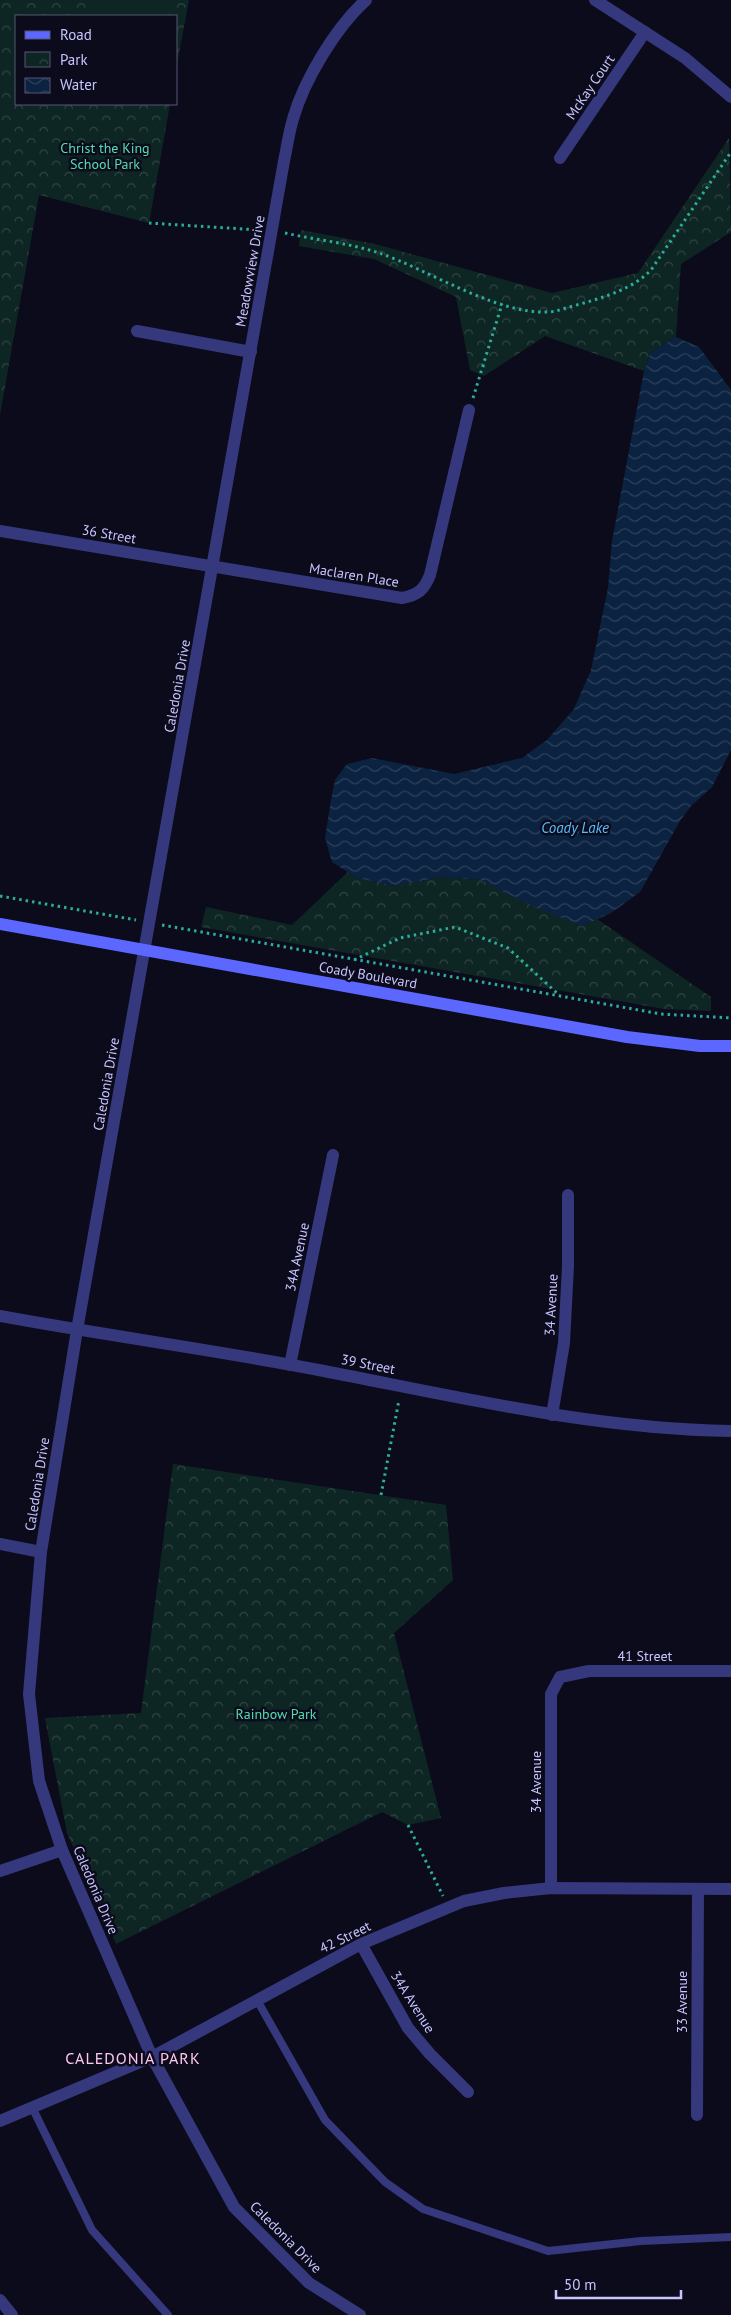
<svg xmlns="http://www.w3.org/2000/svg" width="731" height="2315" viewBox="0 0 731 2315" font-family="'PT Sans',sans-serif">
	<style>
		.park { fill: url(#park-crowns) }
		.pitch { fill: #0e2623 }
		.water { fill: url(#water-waves) }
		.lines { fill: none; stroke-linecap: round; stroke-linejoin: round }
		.path { stroke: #2aae9a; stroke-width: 3; stroke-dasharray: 2.5 4; stroke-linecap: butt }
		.service { stroke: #35387c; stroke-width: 8 }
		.minor { stroke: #35387c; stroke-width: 12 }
		.tertiary { stroke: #35387c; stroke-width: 12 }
		.secondary { stroke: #5c67ff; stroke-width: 12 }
		.labels { text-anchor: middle; stroke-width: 5; stroke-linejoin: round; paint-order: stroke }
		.street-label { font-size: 14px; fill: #c7c5ff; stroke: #0c0b1c }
		.park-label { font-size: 14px; fill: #51dfaf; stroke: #0c0b1c }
		.water-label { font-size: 15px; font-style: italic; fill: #53bfff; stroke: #0c0b1c }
		.quarter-label { font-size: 16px; letter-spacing: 1px; fill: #ffc7f0; stroke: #0c0b1c }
	</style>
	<defs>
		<pattern id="park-crowns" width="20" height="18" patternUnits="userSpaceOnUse" patternTransform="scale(1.25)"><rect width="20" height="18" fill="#0e2623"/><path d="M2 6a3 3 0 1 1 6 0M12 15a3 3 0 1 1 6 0" fill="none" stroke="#304444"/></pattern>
		<pattern id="water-waves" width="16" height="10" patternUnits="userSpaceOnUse" patternTransform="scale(1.25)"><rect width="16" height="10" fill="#0b2340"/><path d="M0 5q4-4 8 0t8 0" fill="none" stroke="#2d415d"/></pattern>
	</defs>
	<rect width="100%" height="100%" fill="#0c0b1c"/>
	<!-- park -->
	<g class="park">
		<polygon points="0,0 189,0 176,69 176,16 16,16 16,104 170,104 149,223 39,195 0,415"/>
		<polygon points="729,138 731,232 681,264 676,337 650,353 644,371 545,336 484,376 470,370 456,297 374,259 299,246 301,230 375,244 552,293 638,273"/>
		<polygon points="348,872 357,878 395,886 441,877 480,880 582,926 597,919 711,997 711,1011 664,1009 201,927 206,907 292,925"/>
		<polygon points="173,1464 446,1505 453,1580 394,1633 441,1818 408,1825 382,1812 116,1944 67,1833 45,1718 141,1713"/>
	</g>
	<!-- pitch -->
	<polygon class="pitch" points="93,0 165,0 163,16 90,16"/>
	<!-- water -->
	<polygon class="water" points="676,337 699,347 731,390 731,750 712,787 691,806 680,821 640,892 611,913 582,926 532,906 480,880 441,877 395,886 357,878 332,862 325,838 331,800 335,780 347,764 372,758 454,774 522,758 547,740 574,709 591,670 608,588 612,541 644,371 650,353"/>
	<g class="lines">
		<!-- path -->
		<g class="path">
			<polyline points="149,223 259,230"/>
			<path d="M285,233C316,240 349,243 379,253C428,269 505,320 556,311C588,301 628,294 651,270L731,152"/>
			<polyline points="473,398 502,304"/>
			<polyline points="0,896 136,920"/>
			<polyline points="162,925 661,1014 731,1018"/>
			<polyline points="354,960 400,938 455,927 508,948 559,995"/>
			<polyline points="381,1495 399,1400"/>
			<polyline points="408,1825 443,1896"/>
		</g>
		<!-- service -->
		<g class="service">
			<polyline points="257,2000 325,2120 385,2182 423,2209 548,2251 641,2241 731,2237"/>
			<polyline points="32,2107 92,2230 168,2315"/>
		</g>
		<!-- minor -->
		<g class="minor">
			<polyline points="595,0 685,58 731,97"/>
			<polyline points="560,158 645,32"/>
			<polyline points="137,331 251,352"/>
			<path d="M0,531L402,598C418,595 424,590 430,575L469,410"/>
			<path d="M0,1316C108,1336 216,1350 324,1371C459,1397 593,1429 731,1431"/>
			<polyline points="290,1365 333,1155"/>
			<polyline points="552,1415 564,1343 568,1266 568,1195"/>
			<polyline points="0,1544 41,1552"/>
			<polyline points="0,1871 62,1850"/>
			<polyline points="551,1888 551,1694 560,1677 589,1671 731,1671"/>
			<polyline points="361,1944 408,2028 430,2054 468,2092"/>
			<polyline points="152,2057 361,1944 464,1901 504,1893 551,1888 731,1889"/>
			<polyline points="697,2115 698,1889"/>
			<polyline points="0,2300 12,2315"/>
		</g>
		<!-- tertiary -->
		<g class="tertiary">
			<polyline points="0,2121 152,2057"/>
			<path d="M360,2315L309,2283L234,2207L152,2057L62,1850L39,1781L29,1694L41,1552L77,1330L284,161C287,147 289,132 293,119C304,80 336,27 366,0"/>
		</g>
		<!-- secondary -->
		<polyline class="secondary" points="0,924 627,1037 700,1046 731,1046"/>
	</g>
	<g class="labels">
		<!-- street labels -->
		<g class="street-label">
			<text transform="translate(590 87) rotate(-56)" y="5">McKay Court</text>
			<text transform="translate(250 271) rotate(-80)" y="5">Meadowview Drive</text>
			<text transform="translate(109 534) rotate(10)" y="5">36 Street</text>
			<text transform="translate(354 575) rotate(9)" y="5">Maclaren Place</text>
			<text transform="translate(177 686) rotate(-80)" y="5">Caledonia Drive</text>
			<text transform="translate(368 975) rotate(10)" y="5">Coady Boulevard</text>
			<text transform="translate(106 1084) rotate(-80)" y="5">Caledonia Drive</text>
			<text transform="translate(297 1257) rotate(-78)" y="5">34A Avenue</text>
			<text transform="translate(551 1305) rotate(-87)" y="5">34 Avenue</text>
			<text transform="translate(368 1364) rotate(11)" y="5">39 Street</text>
			<text transform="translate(37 1484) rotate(-81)" y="5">Caledonia Drive</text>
			<text x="645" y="1661">41 Street</text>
			<text transform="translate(536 1782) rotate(-90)" y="5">34 Avenue</text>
			<text transform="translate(96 1890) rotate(67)" y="5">Caledonia Drive</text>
			<text transform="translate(345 1937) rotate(-26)" y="5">42 Street</text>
			<text transform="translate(413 2002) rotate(58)" y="5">34A Avenue</text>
			<text transform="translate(682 2002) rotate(-90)" y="5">33 Avenue</text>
			<text transform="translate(286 2237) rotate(45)" y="5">Caledonia Drive</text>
		</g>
		<!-- park labels -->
		<g class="park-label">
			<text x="105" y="153">Christ the King<tspan x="105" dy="16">School Park</tspan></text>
			<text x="276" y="1719">Rainbow Park</text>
		</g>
		<!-- water labels -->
		<g class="water-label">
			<text x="575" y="833">Coady Lake</text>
		</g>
		<!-- quarter labels -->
		<g class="quarter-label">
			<text x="133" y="2064">CALEDONIA PARK</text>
		</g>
	</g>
	<!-- legend -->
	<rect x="15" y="15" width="162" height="90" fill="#0c0b1c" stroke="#575577"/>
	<rect x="25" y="31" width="25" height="8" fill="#5c67ff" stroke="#575577"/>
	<text x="60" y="40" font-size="15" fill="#c7c5ff">Road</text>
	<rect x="25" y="52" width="25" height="15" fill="url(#park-crowns)" stroke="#575577"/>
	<text x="60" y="65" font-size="15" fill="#c7c5ff">Park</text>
	<rect x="25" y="78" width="25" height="15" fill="url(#water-waves)" stroke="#575577"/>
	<text x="60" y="90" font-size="15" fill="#c7c5ff">Water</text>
	<!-- scale -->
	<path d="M556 2290v8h125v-8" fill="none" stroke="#c7c5ff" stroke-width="2.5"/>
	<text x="564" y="2290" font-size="15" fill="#c7c5ff" stroke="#0c0b1c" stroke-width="4" paint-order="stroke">50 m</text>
</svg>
